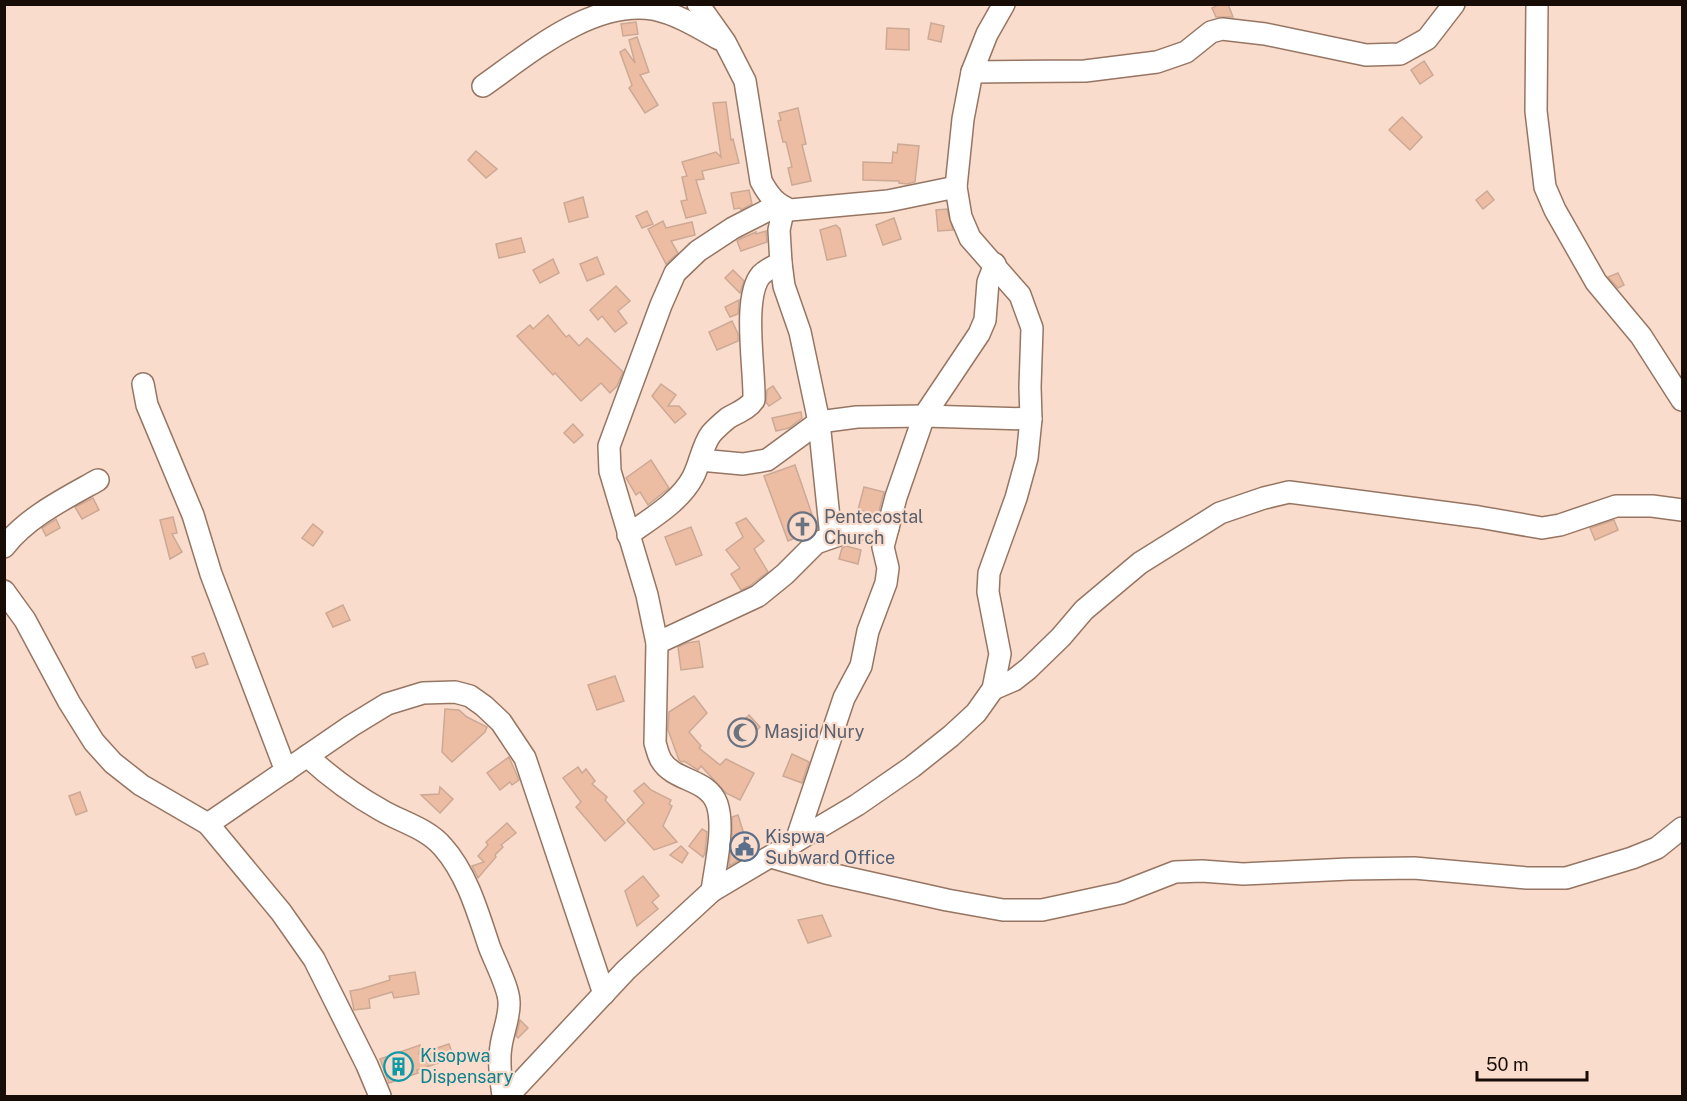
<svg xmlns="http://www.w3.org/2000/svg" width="1687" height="1101" viewBox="0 0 1687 1101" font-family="'Public Sans',sans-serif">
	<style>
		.building { fill: #ecbda3; stroke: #cca995; stroke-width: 1.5 }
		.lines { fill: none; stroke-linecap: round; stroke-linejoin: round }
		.minor-casing { stroke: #967563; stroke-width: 24 }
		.minor { stroke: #fff; stroke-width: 21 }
		.labels { text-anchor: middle; stroke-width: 4.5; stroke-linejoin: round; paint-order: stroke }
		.worship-label { font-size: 18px; fill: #5b616d; stroke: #fadccc; text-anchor: start }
		.service-label { font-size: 18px; fill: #4e5e75; stroke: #fadccc; text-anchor: start }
		.culture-label { font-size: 18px; fill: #0d838f; stroke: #fadccc; text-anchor: start }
	</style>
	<rect width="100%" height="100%" fill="#fadccc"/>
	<!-- building -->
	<g class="building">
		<polygon points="1220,4 1228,4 1233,17 1216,17 1212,8"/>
		<polygon points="636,22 638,34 623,36 621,24"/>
		<polygon points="931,23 944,26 941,42 928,39"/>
		<polygon points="887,28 909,29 909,50 886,49"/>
		<polygon points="637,37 649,72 640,75 658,105 645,113 629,88 632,85 620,52 625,49 635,63 629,40"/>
		<polygon points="1424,61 1433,75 1420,84 1411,70"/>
		<polygon points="726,102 731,140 733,139 739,163 702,171 704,179 696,180 706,213 686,218 681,201 687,200 682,177 687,176 682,162 716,152 721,157 713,103"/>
		<polygon points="798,108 806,144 802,145 811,181 792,185 788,168 792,167 786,142 783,142 778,121 781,120 779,113"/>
		<polygon points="1402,117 1422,137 1410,150 1389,130"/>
		<polygon points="898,144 919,146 915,182 907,184 899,183 899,181 863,180 863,162 892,163 893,152 897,153"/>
		<polygon points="476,151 497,169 486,178 468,160"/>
		<polygon points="749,190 752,204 741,210 740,208 734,209 731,193"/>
		<polygon points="1487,191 1494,200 1483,209 1476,200"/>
		<polygon points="583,197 588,217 569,222 564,203"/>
		<polygon points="947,209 953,230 938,231 936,210"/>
		<polygon points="647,211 653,224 642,228 636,216"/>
		<polygon points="894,218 901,239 883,245 876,225"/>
		<polygon points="663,221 666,228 692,222 695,235 671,241 678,253 666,264 648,229"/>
		<polygon points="836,225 840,229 846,256 827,260 820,230"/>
		<polygon points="766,231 767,242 741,251 737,241 740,239 756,232 756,234"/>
		<polygon points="521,238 525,252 499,258 496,244"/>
		<polygon points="597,257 604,274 587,281 580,264"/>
		<polygon points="553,259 559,273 540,283 533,270"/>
		<polygon points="733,270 744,281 740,293 725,278"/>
		<polygon points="1618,273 1624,285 1618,288 1608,277"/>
		<polygon points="616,286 630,301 618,311 627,323 615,332 602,316 598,320 590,310"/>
		<polygon points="739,300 738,314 730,317 725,307"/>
		<polygon points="548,315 566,337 569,335 579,346 587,338 623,372 617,386 610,393 601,383 581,401 555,373 553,375 517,336 530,325 533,329"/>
		<polygon points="732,321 738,334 738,341 717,350 709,332"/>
		<polygon points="661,384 676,395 668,406 679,406 686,414 675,423 652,396"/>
		<polygon points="773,386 781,398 769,406 766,402 767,390"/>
		<polygon points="801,412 802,418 789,428 776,431 772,418"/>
		<polygon points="573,424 583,435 574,443 564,433"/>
		<polygon points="651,460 669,488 648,505 640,492 636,495 626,478"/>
		<polygon points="795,465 817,529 788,541 764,476"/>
		<polygon points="864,487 884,492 878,515 858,510"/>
		<polygon points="93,498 99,510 82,519 75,507"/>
		<polygon points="173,517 177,533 172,534 182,552 170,559 160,520"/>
		<polygon points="746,518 764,541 754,549 768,572 751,585 741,590 731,574 740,568 726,550 743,537 736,523"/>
		<polygon points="56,519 60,528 46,536 42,528"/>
		<polygon points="1614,520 1618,530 1595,540 1590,528"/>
		<polygon points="313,524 323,532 313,546 302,538"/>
		<polygon points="691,527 702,555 676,565 665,537"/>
		<polygon points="846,546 861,550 858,564 839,559 842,548"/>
		<polygon points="343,605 350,620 333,627 326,613"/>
		<polygon points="699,641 703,667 681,670 678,647 687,643"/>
		<polygon points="204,653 208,664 196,668 192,657"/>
		<polygon points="615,676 624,701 597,710 588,685"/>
		<polygon points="694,696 707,713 689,732 701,746 699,748 720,765 726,759 754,773 740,800 726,793 701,766 698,770 684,761 682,762 679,760 668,730 669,712"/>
		<polygon points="445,709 459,710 467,717 487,727 485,732 452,762 442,752"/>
		<polygon points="749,715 760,727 744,743 733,731"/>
		<polygon points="792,754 809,762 802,783 783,776"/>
		<polygon points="509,757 519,780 512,785 510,782 500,790 487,773"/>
		<polygon points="578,767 582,773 586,769 595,781 592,784 607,797 605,800 625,823 605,841 576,807 581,802 563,778"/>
		<polygon points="644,783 651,790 671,800 669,804 672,806 663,826 677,842 654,850 627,820 644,803 634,791"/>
		<polygon points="440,787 453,799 440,813 421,795 439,794"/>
		<polygon points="80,792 87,811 76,815 69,796"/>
		<polygon points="738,815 749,850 741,852 741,859 729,866 732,837 732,817"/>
		<polygon points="507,823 516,833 501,845 503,847 495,855 496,857 478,878 472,866 484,862 478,856 488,845 486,842"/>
		<polygon points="702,829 707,832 705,853 703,857 689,846"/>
		<polygon points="681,846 688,853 682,863 670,855"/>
		<polygon points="643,876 659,896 652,902 658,909 637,926 625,891"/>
		<polygon points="822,915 831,936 808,943 798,920"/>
		<polygon points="415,972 419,994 394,998 392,992 369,999 370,1008 354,1010 350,991 361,989 390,980 389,976"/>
		<polygon points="520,1020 528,1028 518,1038 516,1036"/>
		<polygon points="449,1044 454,1058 417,1070 418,1073 389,1083 380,1059 420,1045 419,1054"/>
	</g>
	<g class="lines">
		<defs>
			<g id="minor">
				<path d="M698,4L725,42L745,81L761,181C769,196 775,203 790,210L888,201L956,187"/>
				<polyline points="1537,4 1536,111 1545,187 1555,210 1596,282 1641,336 1682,400"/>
				<polyline points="972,72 1085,71 1157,62 1186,52 1211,32 1222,29 1265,34 1366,55 1400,54 1427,39 1454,4"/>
				<path d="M483,86C530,53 591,0 653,9C677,14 698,27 719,39"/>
				<polyline points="784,207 779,230 781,263 784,286 800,332 819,422 831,537"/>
				<polyline points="143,384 147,405 193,515 211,574 286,771"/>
				<polyline points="700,460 743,464 767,460 819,422 857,417 924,416 1031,419"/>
				<path d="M628,535C650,519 680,502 693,477C700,464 702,446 711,434C716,428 722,423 728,418C738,412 747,410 754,400C755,370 742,297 761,275C766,270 774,266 781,263"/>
				<path d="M4,547C27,517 66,498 98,480"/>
				<polyline points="4,591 25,620 69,702 94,742 113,763 141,785 208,824 281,912 314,959 367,1065 380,1096"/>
				<polyline points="657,643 758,596 785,574 816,543 856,529 888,528"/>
				<polyline points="993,689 1014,680 1028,669 1061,637 1084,610 1140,563 1220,513 1264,498 1289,492 1479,517 1542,528 1560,525 1616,506 1652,506 1682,510"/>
				<path d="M307,756C330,777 354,795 381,810C401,822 427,828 443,847C467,874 478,913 489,946C494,960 509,988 509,1002C510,1016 503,1032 501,1046C498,1063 501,1080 503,1096"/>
				<polyline points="208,824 351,726 387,704 423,693 455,692 470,696 484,706 501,722 525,758 604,994"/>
				<polyline points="796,841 844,698 861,666 868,631 886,583 888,568 883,547 896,497 924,416 979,334 985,320 988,282 995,264"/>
				<polyline points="771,857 826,873 947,900 1003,910 1042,910 1121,893 1175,872 1202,871 1243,874 1349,869 1414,868 1527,878 1566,878 1632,858 1657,848 1682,828"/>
				<path d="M712,891C715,867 725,828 717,804C708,778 674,782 661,760C658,755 657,749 655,743L657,643L647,595L610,471L609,446L661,305L675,273L698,251L733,228L778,205"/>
				<polyline points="508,1096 626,970 712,891 857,805 912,767 951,736 976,713 993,689 1000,654 988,592 989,573 1016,498 1027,458 1031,419 1030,387 1032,328 1020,295 970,238 961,217 956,187 963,119 972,72 987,34 1004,4"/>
			</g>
		</defs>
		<!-- minor casing -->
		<use href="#minor" class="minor-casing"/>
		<!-- minor -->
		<use href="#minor" class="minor"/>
	</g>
	<!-- icons -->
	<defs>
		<symbol id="church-ring" viewBox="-11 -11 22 22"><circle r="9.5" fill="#fadccc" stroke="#6b7280" stroke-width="1.5"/><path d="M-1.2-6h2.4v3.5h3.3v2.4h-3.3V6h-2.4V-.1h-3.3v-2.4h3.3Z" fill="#6b7280"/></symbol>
		<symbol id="mosque-ring" viewBox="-11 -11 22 22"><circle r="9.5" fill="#fadccc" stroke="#6b7280" stroke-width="1.5"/><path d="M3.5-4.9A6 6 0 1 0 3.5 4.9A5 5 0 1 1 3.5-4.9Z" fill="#6b7280"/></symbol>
		<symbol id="civic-ring" viewBox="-11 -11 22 22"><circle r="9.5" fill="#fadccc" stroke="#5c6f8a" stroke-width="1.5"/><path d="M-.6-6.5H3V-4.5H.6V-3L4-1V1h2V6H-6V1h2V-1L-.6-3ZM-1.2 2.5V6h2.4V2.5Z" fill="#5c6f8a"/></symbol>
		<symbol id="building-ring" viewBox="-11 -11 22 22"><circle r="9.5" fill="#fadccc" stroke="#0f9aa8" stroke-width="1.5"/><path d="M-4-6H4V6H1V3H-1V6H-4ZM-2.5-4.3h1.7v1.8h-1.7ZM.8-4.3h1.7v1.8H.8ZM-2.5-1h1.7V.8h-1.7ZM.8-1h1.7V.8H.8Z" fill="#0f9aa8"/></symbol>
	</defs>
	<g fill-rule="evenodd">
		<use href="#church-ring" x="786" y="510" width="33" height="33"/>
		<use href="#mosque-ring" x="726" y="716" width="33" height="33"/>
		<use href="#civic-ring" x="728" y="830" width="33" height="33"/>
		<use href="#building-ring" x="382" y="1050" width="33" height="33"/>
	</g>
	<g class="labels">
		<!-- worship labels -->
		<g class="worship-label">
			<text x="824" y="523">Pentecostal<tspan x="824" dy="21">Church</tspan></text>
			<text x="764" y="738">Masjid Nury</text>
		</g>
		<!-- service labels -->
		<g class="service-label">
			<text x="765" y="843">Kispwa<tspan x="765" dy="21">Subward Office</tspan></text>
		</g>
		<!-- culture labels -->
		<g class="culture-label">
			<text x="420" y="1062">Kisopwa<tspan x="420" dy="21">Dispensary</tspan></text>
		</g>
	</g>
	<!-- border -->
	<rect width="1687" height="1101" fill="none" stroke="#180d06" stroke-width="12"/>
	<!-- scale -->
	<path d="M1477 1071v9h110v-9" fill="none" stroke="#180d06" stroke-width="3"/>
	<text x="1486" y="1071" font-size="18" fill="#180d06" stroke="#fadccc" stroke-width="4.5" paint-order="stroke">50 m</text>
</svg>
